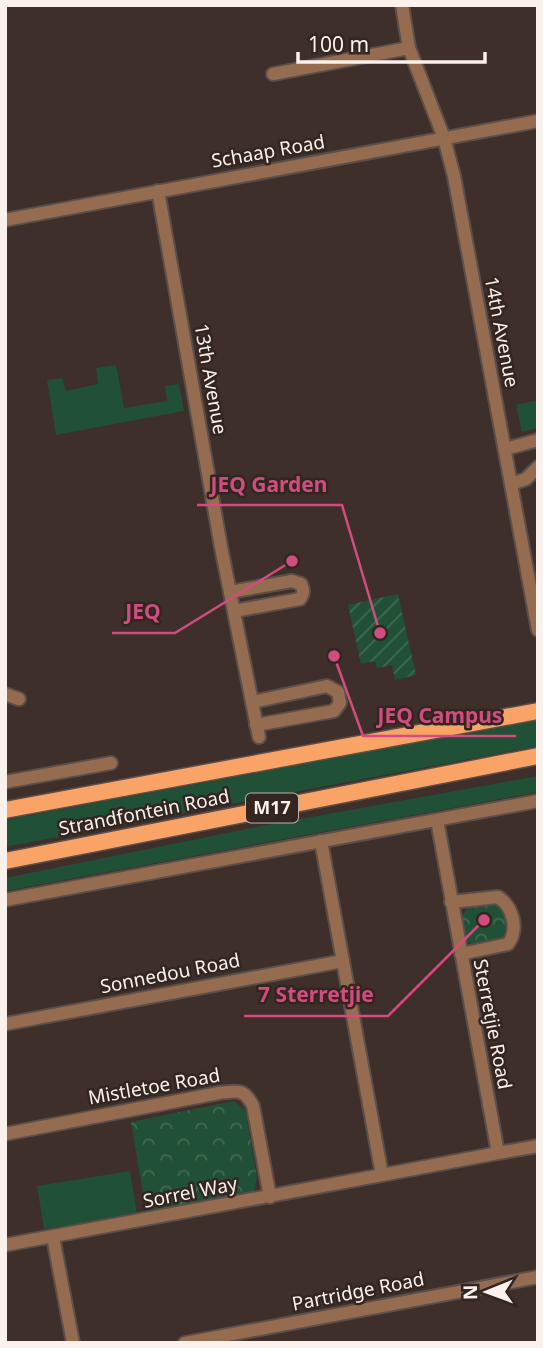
<svg xmlns="http://www.w3.org/2000/svg" width="543" height="1348" viewBox="0 0 543 1348" font-family="'Noto Sans',sans-serif">
	<style>
		.grass { fill: #205035 }
		.park { fill: url(#park-crowns) }
		.garden { fill: url(#garden-furrows) }
		.lines { fill: none; stroke-linecap: round; stroke-linejoin: round }
		.minor-casing { stroke: #5c4e49; stroke-width: 16 }
		.major-casing { stroke: #5c4e49; stroke-width: 19 }
		.minor { stroke: #966c50; stroke-width: 12 }
		.major { stroke: #f9a366; stroke-width: 16 }
		.labels { text-anchor: middle; stroke-width: 5; stroke-linejoin: round; paint-order: stroke }
		.shield { fill: #332520; stroke: #beb3af; stroke-width: 2 }
		.shield-label { font-size: 18px; font-weight: bold; fill: #faf0ec }
		.street-label { font-size: 19px; fill: #faf0ec; stroke: #332520 }
		.leader { fill: none; stroke: #d04e7f; stroke-width: 2.5 }
		.callout-dot { fill: #d04e7f; stroke: #332520; stroke-width: 2.5 }
		.callout-label { font-size: 21px; text-anchor: middle; font-weight: bold; fill: #d04e7f; stroke: #332520; stroke-width: 5; stroke-linejoin: round; paint-order: stroke }
	</style>
	<defs>
		<pattern id="park-crowns" width="20" height="18" patternUnits="userSpaceOnUse" patternTransform="scale(1.75)"><rect width="20" height="18" fill="#205035"/><path d="M2 6a3 3 0 1 1 6 0M12 15a3 3 0 1 1 6 0" fill="none" stroke="#416a52"/></pattern>
		<pattern id="garden-furrows" width="10" height="10" patternUnits="userSpaceOnUse" patternTransform="scale(1.75)"><rect width="10" height="10" fill="#205035"/><path d="M-1 1l2-2M0 10L10 0M9 11l2-2" fill="none" stroke="#416a52"/></pattern>
	</defs>
	<rect width="100%" height="100%" fill="#3e2f2a"/>
	<!-- grass -->
	<g class="grass">
		<polygon points="116,365 124,408 167,401 165,386 179,384 184,411 56,435 47,380 62,378 66,391 98,384 96,368"/>
		<polygon points="538,400 538,428 522,432 516,405"/>
		<polygon points="538,720 538,746 5,847 5,820"/>
		<polygon points="538,776 538,792 5,891 5,878 256,827"/>
		<polygon points="130,1171 137,1214 44,1229 37,1186"/>
	</g>
	<!-- park -->
	<g class="park">
		<polygon points="494,901 502,906 507,924 502,940 474,947 466,939 462,916 468,907"/>
		<polygon points="234,1101 245,1110 257,1177 254,1191 146,1211 131,1122"/>
	</g>
	<!-- garden -->
	<polygon class="garden" points="398,594 416,675 395,680 392,665 377,668 375,661 361,664 348,605"/>
	<g class="lines">
		<defs>
			<g id="minor">
				<polyline points="402,5 409,48 444,138 454,176 538,630"/>
				<polyline points="273,74 409,48"/>
				<polyline points="158,191 221,547 259,737"/>
				<polyline points="5,220 538,121"/>
				<polyline points="505,449 538,440"/>
				<polyline points="511,484 526,479 538,467"/>
				<path d="M230,592L292,581L301,584C304,590 304,593 300,599L234,611"/>
				<polyline points="5,694 19,699"/>
				<polyline points="252,702 327,686 338,692 340,703 334,711 256,725"/>
				<polyline points="5,782 111,763"/>
				<polyline points="437,820 498,1153 538,1146"/>
				<polyline points="5,900 538,801"/>
				<path d="M451,902L498,897C513,907 519,929 508,944L461,954"/>
				<polyline points="5,1024 343,961"/>
				<path d="M5,1134L219,1093C237,1091 244,1088 253,1106L270,1197"/>
				<polyline points="382,1175 498,1153"/>
				<polyline points="53,1237 73,1343"/>
				<polyline points="5,1245 382,1175 321,841"/>
				<polyline points="185,1343 538,1277"/>
			</g>
			<g id="major">
				<polyline points="5,810 538,711"/>
				<polyline points="5,861 538,756"/>
			</g>
		</defs>
		<!-- minor casing -->
		<use href="#minor" class="minor-casing"/>
		<!-- major casing -->
		<use href="#major" class="major-casing"/>
		<!-- minor -->
		<use href="#minor" class="minor"/>
		<!-- major -->
		<use href="#major" class="major"/>
	</g>
	<g class="labels">
		<!-- shield labels -->
		<rect class="shield" x="246" y="793.5" width="52" height="29" rx="5"/>
		<g class="shield-label">
			<text x="272" y="814">M17</text>
		</g>
		<!-- street labels -->
		<g class="street-label">
			<text transform="translate(268 151) rotate(-10)" y="7">Schaap Road</text>
			<text transform="translate(502 332) rotate(79)" y="7">14th Avenue</text>
			<text transform="translate(211 379) rotate(80)" y="7">13th Avenue</text>
			<text transform="translate(144 812) rotate(-11)" y="7">Strandfontein Road</text>
			<text transform="translate(170 973) rotate(-11)" y="7">Sonnedou Road</text>
			<text transform="translate(493 1024) rotate(79)" y="7">Sterretjie Road</text>
			<text transform="translate(154 1086) rotate(-10)" y="7">Mistletoe Road</text>
			<text transform="translate(190 1192) rotate(-11)" y="7">Sorrel Way</text>
			<text transform="translate(358 1291) rotate(-11)" y="7">Partridge Road</text>
		</g>
	</g>
	<!-- callouts -->
	<path class="leader" d="M380 633L342 505H197M292 561L175 633H112M334 656L363 736H516M484 920L388 1016H244"/>
	<g class="callout-dot">
		<circle cx="380" cy="633" r="7"/>
		<circle cx="292" cy="561" r="7"/>
		<circle cx="334" cy="656" r="7"/>
		<circle cx="484" cy="920" r="7"/>
	</g>
	<g class="callout-label">
		<text x="269" y="492">JEQ Garden</text>
		<text x="143" y="619">JEQ</text>
		<text x="440" y="723">JEQ Campus</text>
		<text x="316" y="1002">7 Sterretjie</text>
	</g>
	<!-- border -->
	<rect width="543" height="1348" fill="none" stroke="#faf0ec" stroke-width="14"/>
	<!-- north arrow -->
	<g transform="translate(487 1292) rotate(269)" stroke="#332520" stroke-width="5" paint-order="stroke">
	<path d="M0-5L12 26L0 18L-12 26Z" fill="#faf0ec"/>
	<text y="-10" font-size="19" font-weight="bold" text-anchor="middle" fill="#faf0ec">N</text>
	</g>
	<!-- scale -->
	<path d="M298 52v10h187v-10" fill="none" stroke="#faf0ec" stroke-width="3.5"/>
	<text x="308" y="52" font-size="21" fill="#faf0ec" stroke="#332520" stroke-width="5" paint-order="stroke">100 m</text>
</svg>
